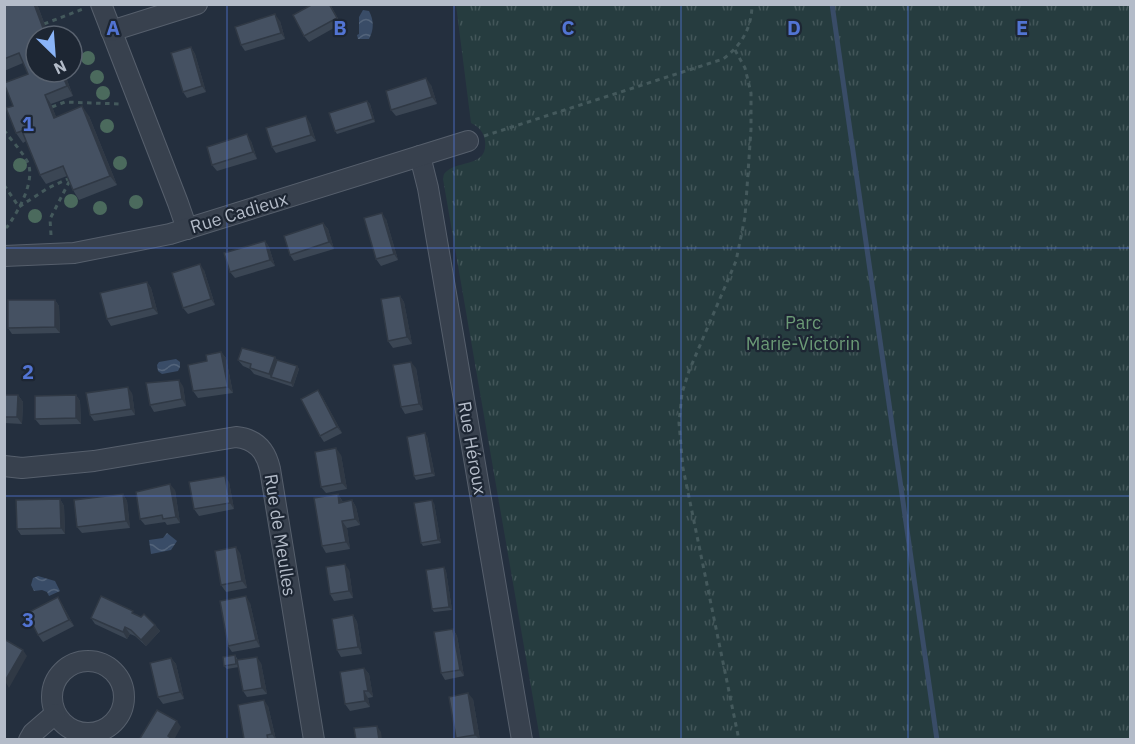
<svg xmlns="http://www.w3.org/2000/svg" width="1135" height="744" viewBox="0 0 1135 744" font-family="'IBM Plex Sans',sans-serif">
	<style>
		.park { fill: url(#park-tufts) }
		.water { fill: url(#water-waves) }
		.lines { fill: none; stroke-linecap: round; stroke-linejoin: round }
		.stream { stroke: #394c67; stroke-width: 5 }
		.minor-casing { stroke: #565f6c; stroke-width: 22 }
		.path { stroke: #44595c; stroke-width: 3; stroke-dasharray: 4.5 4.5; stroke-linecap: butt }
		.minor { stroke: #38414e; stroke-width: 20 }
		.tree { fill: #4b6a5d }
		.wall { fill: #3b4654 }
		.shaded-wall { fill: #303945 }
		.building { fill: #455162; stroke: #303945; stroke-width: 1.5 }
		.grid { fill: none; stroke: #5274d3; stroke-width: 1.5; stroke-opacity: 0.55 }
		.labels { text-anchor: middle; stroke-width: 4.5; stroke-linejoin: round; paint-order: stroke }
		.street-label { font-size: 18px; fill: #b4bcc9; stroke: #1d2633 }
		.park-label { font-size: 18px; fill: #6b9a76; stroke: #1d2633 }
		.grid-label { font-size: 20px; text-anchor: middle; font-weight: bold; fill: #5274d3; stroke: #1d2633; stroke-width: 4.5; stroke-linejoin: round; paint-order: stroke }
	</style>
	<defs>
		<pattern id="park-tufts" width="24" height="20" patternUnits="userSpaceOnUse" patternTransform="scale(1.5)"><rect width="24" height="20" fill="#263c3f"/><path d="M3 7l-1-3M5 7V3M7 7l1-3M15 17l-1-3M17 17v-4M19 17l1-3" fill="none" stroke="#435659"/></pattern>
		<pattern id="water-waves" width="16" height="10" patternUnits="userSpaceOnUse" patternTransform="scale(1.5)"><rect width="16" height="10" fill="#394c67"/><path d="M0 5q4-4 8 0t8 0" fill="none" stroke="#53647b"/></pattern>
	</defs>
	<rect width="100%" height="100%" fill="#242f3e"/>
	<!-- park -->
	<path class="park" d="M456,5H1130V739H540L443,179C444,175 443,174 447,171C460,160 488,167 485,141C484,132 479,127 471,123Z"/>
	<!-- water -->
	<g class="water">
		<path d="M363,10L369,11C374,20 374,30 369,39H358L357,35L359,34V17Z"/>
		<polygon points="176,359 180,362 180,367 178,371 162,374 158,371 157,365 159,362"/>
		<polygon points="167,533 177,541 171,550 151,554 149,540 163,538"/>
		<polygon points="38,576 55,581 60,591 49,596 47,592 42,590 34,591 31,585 33,578"/>
	</g>
	<g class="lines">
		<!-- stream -->
		<polyline class="stream" points="832,4 937,740"/>
		<defs>
			<g id="minor">
				<polyline points="101,4 178,203 187,229"/>
				<polyline points="111,31 197,4"/>
				<polyline points="420,156 428,188 522,740"/>
				<polyline points="4,256 74,253 170,234 468,141"/>
				<path d="M4,466L22,468L94,461L236,437C256,439 266,451 270,469L314,740"/>
				<circle cx="88" cy="697" r="36"/>
				<polyline points="29,740 33,733 55,714"/>
			</g>
		</defs>
		<!-- minor casing -->
		<use href="#minor" class="minor-casing"/>
		<!-- path -->
		<g class="path">
			<polyline points="44,24 83,9"/>
			<polyline points="735,50 745,68 751,93 751,129 745,217 736,261 689,371 682,393 679,423 683,468 739,740"/>
			<polyline points="52,107 65,102 120,104"/>
			<path d="M4,130C11,140 21,150 27,161C37,179 18,212 7,227H4"/>
			<path d="M484,136L723,59C741,46 752,28 752,4"/>
			<polyline points="4,185 19,207 48,188 70,178"/>
			<polyline points="51,235 50,219 70,180"/>
		</g>
		<!-- minor -->
		<use href="#minor" class="minor"/>
	</g>
	<!-- trees -->
	<g class="tree">
		<circle cx="88" cy="58" r="7"/>
		<circle cx="97" cy="77" r="7"/>
		<circle cx="103" cy="93" r="7"/>
		<circle cx="107" cy="126" r="7"/>
		<circle cx="120" cy="163" r="7"/>
		<circle cx="20" cy="165" r="7"/>
		<circle cx="71" cy="201" r="7"/>
		<circle cx="136" cy="202" r="7"/>
		<circle cx="100" cy="208" r="7"/>
		<circle cx="35" cy="216" r="7"/>
	</g>
	<!-- wall -->
	<g class="wall">
		<polygon points="4,4 37,4 49,36 36,72 65,72 64,72 73,96 51,104 56,117 89,116 117,185 79,200 73,190 67,176 46,184 40,175 26,141 23,143 16,133 13,106 28,74 23,63 4,71"/>
		<polygon points="330,4 341,24 309,42 304,36"/>
		<polygon points="280,21 285,39 245,51 241,45"/>
		<polygon points="191,47 195,54 206,92 187,98 183,92"/>
		<polygon points="431,85 437,104 396,116 391,110"/>
		<polygon points="367,101 370,104 375,122 337,134 335,131"/>
		<polygon points="310,123 316,141 276,153 272,147"/>
		<polygon points="251,141 257,159 217,171 212,165"/>
		<polygon points="386,219 398,260 381,266 376,259"/>
		<polygon points="323,223 328,229 334,249 294,261 290,255"/>
		<polygon points="265,241 269,247 275,266 235,278 230,272"/>
		<polygon points="204,270 215,305 188,314 183,308"/>
		<polygon points="147,282 151,288 158,314 111,326 107,319"/>
		<polygon points="400,296 404,302 412,344 393,348 388,341"/>
		<polygon points="55,300 59,306 60,333 12,334 8,328"/>
		<polygon points="221,352 226,358 233,393 198,398 193,391 207,361"/>
		<polygon points="275,357 277,360 297,366 299,369 293,387 254,374 250,369 243,366 238,360"/>
		<polygon points="416,368 423,410 405,414 401,407"/>
		<polygon points="183,386 186,406 154,412 150,405"/>
		<polygon points="132,393 135,415 94,421 90,415"/>
		<polygon points="4,395 18,395 23,402 22,424 4,423"/>
		<polygon points="76,395 80,401 81,424 40,425 35,419"/>
		<polygon points="322,396 342,433 324,442 320,436"/>
		<polygon points="427,436 435,476 416,480 414,476"/>
		<polygon points="341,455 347,489 326,493 321,487"/>
		<polygon points="229,482 234,509 199,516 194,509"/>
		<polygon points="175,490 180,523 167,525 165,522 145,525 140,519"/>
		<polygon points="123,494 127,501 130,528 82,533 77,527"/>
		<polygon points="338,494 343,502 352,500 356,507 360,525 347,528 350,549 326,553 322,546"/>
		<polygon points="60,499 64,506 65,534 21,535 17,529"/>
		<polygon points="434,503 441,543 423,546 421,543"/>
		<polygon points="240,553 247,588 226,592 221,585"/>
		<polygon points="444,567 446,571 452,610 434,612 432,609"/>
		<polygon points="349,570 353,598 334,601 330,594"/>
		<polygon points="250,603 260,647 232,652 228,646"/>
		<polygon points="62,604 74,626 43,642 38,635"/>
		<polygon points="136,614 155,625 160,631 146,646 135,636 130,634 127,639 95,624 91,618"/>
		<polygon points="353,615 357,622 362,654 341,657 337,650"/>
		<polygon points="453,629 457,636 464,676 445,680 441,673"/>
		<polygon points="235,655 238,660 261,663 267,694 247,697 243,691 239,667 227,669 224,666"/>
		<polygon points="171,658 176,664 184,699 163,704 158,697"/>
		<polygon points="364,668 369,674 373,697 368,698 370,707 350,711 345,704"/>
		<polygon points="473,699 480,740 457,740 456,738"/>
		<polygon points="268,706 276,740 244,740"/>
	</g>
	<!-- shaded-wall -->
	<g class="shaded-wall">
		<polygon points="34,4 37,4 49,36 46,36"/>
		<polygon points="275,14 280,21 285,39 281,33"/>
		<polygon points="191,47 195,54 206,92 202,86"/>
		<polygon points="61,72 64,72 73,96 67,86"/>
		<polygon points="426,78 431,85 437,104 432,97"/>
		<polygon points="45,95 51,104 60,127 54,118"/>
		<polygon points="367,101 370,104 375,122 373,119"/>
		<polygon points="82,106 89,116 117,185 110,176"/>
		<polygon points="306,116 310,123 316,141 311,135"/>
		<polygon points="247,134 251,141 257,159 253,152"/>
		<polygon points="382,213 386,219 398,260 394,254"/>
		<polygon points="323,223 328,229 334,249 329,242"/>
		<polygon points="265,241 269,247 275,266 270,260"/>
		<polygon points="200,264 204,270 215,305 211,299"/>
		<polygon points="147,282 151,288 158,314 153,308"/>
		<polygon points="400,296 404,302 412,344 407,337"/>
		<polygon points="55,300 59,306 60,333 55,327"/>
		<polygon points="221,352 226,358 233,393 228,387"/>
		<polygon points="275,357 279,363 271,377 274,381 269,374"/>
		<polygon points="411,362 416,368 423,410 419,404"/>
		<polygon points="297,366 299,369 293,387 291,383"/>
		<polygon points="179,380 183,386 186,406 182,399"/>
		<polygon points="128,387 132,393 135,415 131,409"/>
		<polygon points="318,390 322,396 342,433 337,427"/>
		<polygon points="18,395 23,402 22,424 17,417"/>
		<polygon points="76,395 80,401 81,424 76,418"/>
		<polygon points="425,433 427,436 435,476 432,473"/>
		<polygon points="336,448 341,455 347,489 342,483"/>
		<polygon points="225,476 229,482 234,509 230,503"/>
		<polygon points="170,484 175,490 180,523 176,517"/>
		<polygon points="123,494 127,501 130,528 126,521"/>
		<polygon points="338,494 342,501 344,509 339,503"/>
		<polygon points="60,499 64,506 65,534 61,528"/>
		<polygon points="352,500 356,507 360,525 355,519"/>
		<polygon points="432,500 434,503 441,543 438,540"/>
		<polygon points="342,521 347,528 350,549 346,542"/>
		<polygon points="236,547 240,553 247,588 242,581"/>
		<polygon points="345,564 349,570 353,598 349,591"/>
		<polygon points="444,567 446,571 452,610 449,607"/>
		<polygon points="246,596 250,603 260,647 256,640"/>
		<polygon points="58,597 62,604 74,626 69,620"/>
		<polygon points="353,615 357,622 362,654 358,647"/>
		<polygon points="155,625 160,631 146,646 141,640"/>
		<polygon points="125,627 130,634 127,639 123,632"/>
		<polygon points="453,629 457,636 464,676 460,670"/>
		<polygon points="23,650 27,656 9,688 5,681"/>
		<polygon points="257,657 261,663 267,694 262,688"/>
		<polygon points="171,658 176,664 184,699 180,692"/>
		<polygon points="364,668 369,674 373,697 368,691"/>
		<polygon points="364,691 368,698 370,707 365,701"/>
		<polygon points="468,693 473,699 480,740 475,735"/>
		<polygon points="264,700 268,706 276,740 272,734"/>
		<polygon points="177,721 181,727 174,740 168,740 168,736"/>
		<polygon points="377,726 381,732 382,740 379,740"/>
	</g>
	<!-- building -->
	<g class="building">
		<polygon points="4,4 34,4 46,36 36,36 36,72 61,72 67,86 45,95 54,118 82,106 110,176 73,190 63,166 40,175 22,131 16,133 6,108 13,106 4,83 28,74 19,53 4,59"/>
		<polygon points="313,4 329,4 337,18 304,36 293,15"/>
		<polygon points="275,14 281,33 241,45 235,27"/>
		<polygon points="191,47 202,86 183,92 171,53"/>
		<polygon points="426,78 432,97 391,110 386,91"/>
		<polygon points="367,101 373,119 335,131 329,113"/>
		<polygon points="306,116 311,135 272,147 266,128"/>
		<polygon points="247,134 253,152 212,165 207,147"/>
		<polygon points="382,213 394,254 376,259 364,218"/>
		<polygon points="323,223 329,242 290,255 284,236"/>
		<polygon points="265,241 270,260 230,272 224,253"/>
		<polygon points="200,264 211,299 183,308 172,273"/>
		<polygon points="147,282 153,308 107,319 100,293"/>
		<polygon points="400,296 407,337 388,341 381,299"/>
		<polygon points="8,300 55,300 55,327 8,328"/>
		<polygon points="242,348 275,357 269,374 250,368 251,364 238,360"/>
		<polygon points="221,352 228,387 193,391 188,365 207,361 206,355"/>
		<polygon points="277,360 297,366 291,383 271,377"/>
		<polygon points="411,362 419,404 401,407 393,365"/>
		<polygon points="179,380 182,399 150,405 146,383"/>
		<polygon points="128,387 131,409 90,415 86,393"/>
		<polygon points="318,390 337,427 320,436 301,399"/>
		<polygon points="4,395 18,395 17,417 4,417"/>
		<polygon points="76,395 76,418 35,419 35,396"/>
		<polygon points="425,433 432,473 414,476 407,437"/>
		<polygon points="336,448 342,483 321,487 315,452"/>
		<polygon points="225,476 230,503 194,509 189,482"/>
		<polygon points="170,484 176,517 163,519 162,515 140,519 136,492"/>
		<polygon points="123,494 126,521 77,527 74,500"/>
		<polygon points="338,494 339,503 352,500 355,519 342,521 346,542 322,546 314,498"/>
		<polygon points="60,499 61,528 17,529 16,500"/>
		<polygon points="432,500 438,540 421,543 414,503"/>
		<polygon points="236,547 242,581 221,585 215,551"/>
		<polygon points="345,564 349,591 330,594 326,567"/>
		<polygon points="444,567 449,607 432,609 426,570"/>
		<polygon points="101,596 133,611 132,613 141,617 144,614 155,625 141,640 131,630 125,627 123,632 91,618"/>
		<polygon points="246,596 256,640 228,646 220,601"/>
		<polygon points="58,597 69,620 38,635 27,613"/>
		<polygon points="353,615 358,647 337,650 332,619"/>
		<polygon points="453,629 460,670 441,673 434,632"/>
		<polygon points="4,639 23,650 5,681 4,681"/>
		<polygon points="235,655 236,664 224,666 223,657"/>
		<polygon points="257,657 262,688 243,691 237,660"/>
		<polygon points="171,658 180,692 158,697 150,663"/>
		<polygon points="364,668 368,691 364,691 365,701 345,704 340,672"/>
		<polygon points="468,693 475,735 456,738 449,697"/>
		<polygon points="264,700 272,734 267,735 268,740 247,740 247,739 244,739 238,705"/>
		<polygon points="157,710 177,721 168,736 170,737 168,740 139,740"/>
		<polygon points="377,726 379,740 356,740 354,728"/>
	</g>
	<!-- grid -->
	<path class="grid" d="M227,4V740M454,4V740M681,4V740M908,4V740M4,248H1130M4,496H1130"/>
	<g class="labels">
		<!-- street labels -->
		<g class="street-label">
			<text transform="translate(239 213) rotate(-17)" y="6">Rue Cadieux</text>
			<text transform="translate(472 448) rotate(80)" y="6">Rue Héroux</text>
			<text transform="translate(280 535) rotate(81)" y="6">Rue de Meulles</text>
		</g>
		<!-- park labels -->
		<g class="park-label">
			<text x="803" y="329">Parc<tspan x="803" dy="21">Marie-Victorin</tspan></text>
		</g>
	</g>
	<g class="grid-label">
		<text x="113" y="35">A</text>
		<text x="340" y="35">B</text>
		<text x="568" y="35">C</text>
		<text x="794" y="35">D</text>
		<text x="1022" y="35">E</text>
		<text x="28" y="131">1</text>
		<text x="28" y="379">2</text>
		<text x="28" y="627">3</text>
	</g>
	<!-- border -->
	<rect width="1135" height="744" fill="none" stroke="#b4bcc9" stroke-width="12"/>
	<!-- north arrow -->
	<g transform="translate(54 54) rotate(155)"><circle r="28" fill="#1d2633" stroke="#59626f" stroke-width="1.5"/>
	<path d="M0-4.5L10 22L0 15L-10 22Z" fill="#8ab4f8"/>
	<text y="-9" font-size="16" font-weight="bold" text-anchor="middle" fill="#b4bcc9">N</text>
	</g>
</svg>
